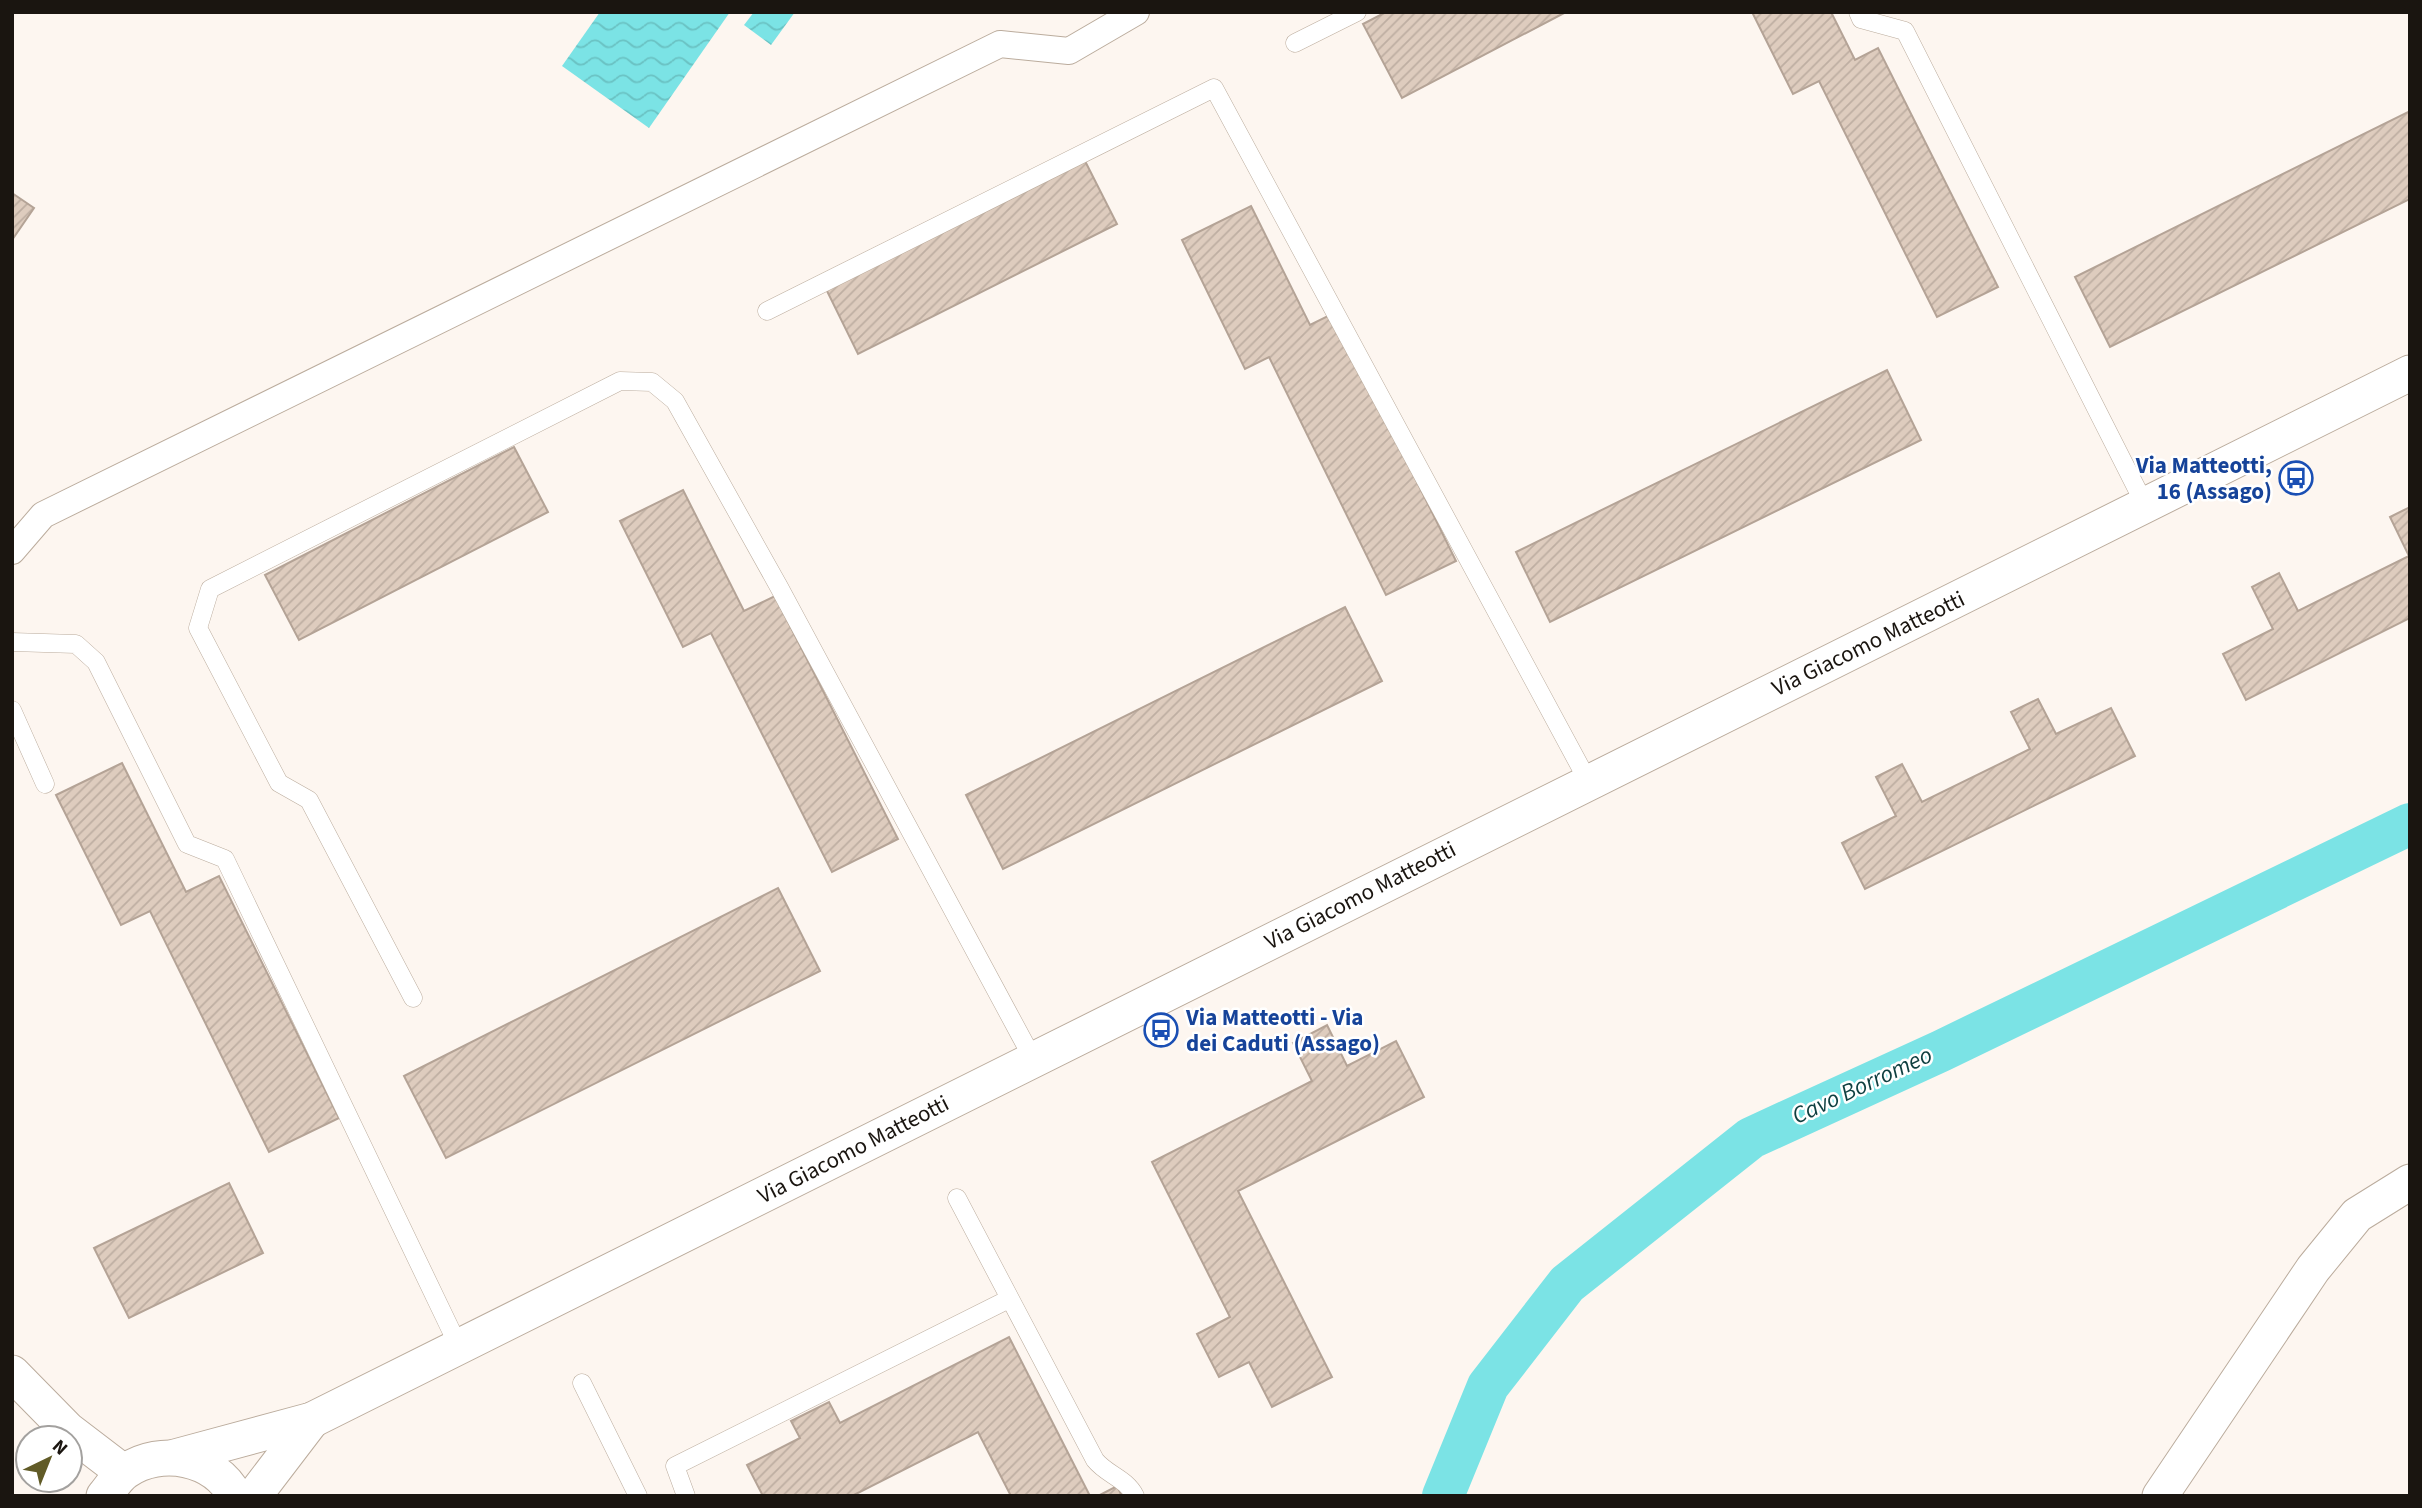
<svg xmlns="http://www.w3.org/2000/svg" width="2422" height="1508" viewBox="0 0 2422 1508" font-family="'Source Sans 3',sans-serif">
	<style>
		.water { fill: url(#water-waves) }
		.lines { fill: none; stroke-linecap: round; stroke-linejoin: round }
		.canal { stroke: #7be3e5; stroke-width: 42 }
		.building { fill: url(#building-hatch); stroke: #b4a396; stroke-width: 2 }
		.service-casing { stroke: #bbac9d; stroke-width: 19 }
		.pedestrian-casing { stroke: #bbac9d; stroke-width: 28 }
		.minor-casing { stroke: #bbac9d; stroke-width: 37 }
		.service { stroke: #fff; stroke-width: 18 }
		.pedestrian { stroke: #fff; stroke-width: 26 }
		.minor { stroke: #fff; stroke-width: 35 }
		.labels { text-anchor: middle; stroke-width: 5; stroke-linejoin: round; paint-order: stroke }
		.transit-label { font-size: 23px; font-weight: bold; fill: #164399; stroke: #fff; text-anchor: end }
		.street-label { font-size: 23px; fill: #1a1510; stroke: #fff }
		.water-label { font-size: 24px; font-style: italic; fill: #0e3f40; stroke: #fff }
	</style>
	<defs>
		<pattern id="water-waves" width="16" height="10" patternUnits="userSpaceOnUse" patternTransform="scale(1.75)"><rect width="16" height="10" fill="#7be3e5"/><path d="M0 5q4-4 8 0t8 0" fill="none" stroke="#6ac2c3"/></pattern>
		<pattern id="building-hatch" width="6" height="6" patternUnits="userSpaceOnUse" patternTransform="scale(1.75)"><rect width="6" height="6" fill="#deccbe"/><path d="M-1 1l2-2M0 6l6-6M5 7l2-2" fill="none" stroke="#beaea2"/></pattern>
	</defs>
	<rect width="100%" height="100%" fill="#fdf6f0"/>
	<!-- water -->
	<g class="water">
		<polygon points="600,12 730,12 649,128 562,66"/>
		<polygon points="754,12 795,12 771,45 744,25"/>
	</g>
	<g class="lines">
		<!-- canal -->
		<polyline class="canal" points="1443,1496 1488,1386 1567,1284 1751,1138 1941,1051 2410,824"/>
	</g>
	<!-- building -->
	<g class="building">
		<polygon points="1386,12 1566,12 1402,98 1363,24"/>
		<polygon points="1752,12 1831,12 1855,60 1878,48 1998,287 1937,317 1819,81 1793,94"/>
		<polygon points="2410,111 2410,199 2110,347 2075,277"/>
		<polygon points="1084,159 1117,224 858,354 826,289"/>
		<polygon points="12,193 34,208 12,240"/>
		<polygon points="1251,206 1310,325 1334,313 1456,561 1386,595 1269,357 1245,369 1182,240"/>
		<polygon points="1887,370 1921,440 1550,622 1516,552"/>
		<polygon points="514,447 548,512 299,640 265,575"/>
		<polygon points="683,490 744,611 775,596 898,839 832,872 711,633 683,647 620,521"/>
		<polygon points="2410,507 2410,618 2246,700 2223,654 2273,629 2252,587 2279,573 2298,611 2409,556 2390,517"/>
		<polygon points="1345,607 1382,681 1003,869 966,795"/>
		<polygon points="2038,699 2056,734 2111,708 2135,756 1865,889 1842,843 1896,816 1876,777 1902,764 1922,802 2030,749 2011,712"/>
		<polygon points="122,763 186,892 219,876 339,1118 269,1152 150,911 121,925 56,795"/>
		<polygon points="778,888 820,971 446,1158 404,1076"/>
		<polygon points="1327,1025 1347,1066 1396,1041 1424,1097 1238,1191 1332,1377 1272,1407 1249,1362 1219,1377 1197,1334 1230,1317 1152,1162 1312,1081 1293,1043"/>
		<polygon points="229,1183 263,1253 129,1318 94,1248"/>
		<polygon points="1009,1337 1090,1496 1011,1496 978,1432 852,1496 763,1496 747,1465 800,1438 791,1421 829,1402 840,1423"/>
		<polygon points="1117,1486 1122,1496 1098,1496"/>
	</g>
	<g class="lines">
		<defs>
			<g id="service">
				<polyline points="1858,12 1861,19 1905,31 2145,505"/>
				<polyline points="1295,43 1357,12"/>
				<polyline points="767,311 1214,88 1589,783"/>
				<polyline points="12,642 76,644 96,662 187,844 225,859 459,1347"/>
				<polyline points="12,710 45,784"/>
				<polyline points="413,998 309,800 279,783 198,628 210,589 620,381 652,382 675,401 779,587 1033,1059"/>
				<path d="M957,1198L1095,1460C1107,1475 1126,1478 1135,1496"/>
				<polyline points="582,1383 638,1496"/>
				<polyline points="686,1496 675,1466 1009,1299"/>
			</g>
			<polyline id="pedestrian" points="12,551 43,515 1000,44 1069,51 1136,12"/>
			<g id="minor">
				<polyline points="12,1373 68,1430 123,1472"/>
				<polyline points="175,1457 312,1420 2410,373"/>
				<path d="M104,1496C111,1488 117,1477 126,1471C161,1447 215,1457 235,1496"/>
				<polyline points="254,1496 312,1420"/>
				<polyline points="2160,1496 2313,1269 2357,1215 2410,1182"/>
			</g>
		</defs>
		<!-- service casing -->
		<use href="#service" class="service-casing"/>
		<!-- pedestrian casing -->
		<use href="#pedestrian" class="pedestrian-casing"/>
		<!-- minor casing -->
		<use href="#minor" class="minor-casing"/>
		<!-- service -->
		<use href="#service" class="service"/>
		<!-- pedestrian -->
		<use href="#pedestrian" class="pedestrian"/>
		<!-- minor -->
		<use href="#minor" class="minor"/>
	</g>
	<!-- icons -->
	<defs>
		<symbol id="bus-ring" viewBox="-11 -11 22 22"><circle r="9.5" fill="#fff" stroke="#1a4fb4" stroke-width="1.5"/><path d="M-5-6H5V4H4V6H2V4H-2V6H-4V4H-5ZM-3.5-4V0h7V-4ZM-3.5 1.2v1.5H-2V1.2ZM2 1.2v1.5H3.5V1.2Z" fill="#1a4fb4"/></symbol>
	</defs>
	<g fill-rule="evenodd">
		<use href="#bus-ring" x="2277" y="459" width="38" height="38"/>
		<use href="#bus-ring" x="1142" y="1011" width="38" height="38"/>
	</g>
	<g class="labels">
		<!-- transit labels -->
		<g class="transit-label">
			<text x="2272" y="473">Via Matteotti,<tspan x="2272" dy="26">16 (Assago)</tspan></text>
			<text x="1186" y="1025" text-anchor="start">Via Matteotti - Via<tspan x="1186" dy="26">dei Caduti (Assago)</tspan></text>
		</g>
		<!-- street labels -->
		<g class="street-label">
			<text transform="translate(1868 643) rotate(-26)" y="8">Via Giacomo Matteotti</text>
			<text transform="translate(1360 895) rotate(-27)" y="8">Via Giacomo Matteotti</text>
			<text transform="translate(853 1149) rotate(-27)" y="8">Via Giacomo Matteotti</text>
		</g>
		<!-- water labels -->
		<g class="water-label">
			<text transform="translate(1862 1085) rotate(-25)" y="8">Cavo Borromeo</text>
		</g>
	</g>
	<!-- border -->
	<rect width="2422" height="1508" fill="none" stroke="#1a1510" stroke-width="28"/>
	<!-- north arrow -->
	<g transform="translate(49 1459) rotate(43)"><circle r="33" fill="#ffffff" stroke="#a3a19f" stroke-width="2"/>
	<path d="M0-5L12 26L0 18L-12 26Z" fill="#615b27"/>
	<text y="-10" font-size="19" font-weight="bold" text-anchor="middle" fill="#1a1510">N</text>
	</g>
</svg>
